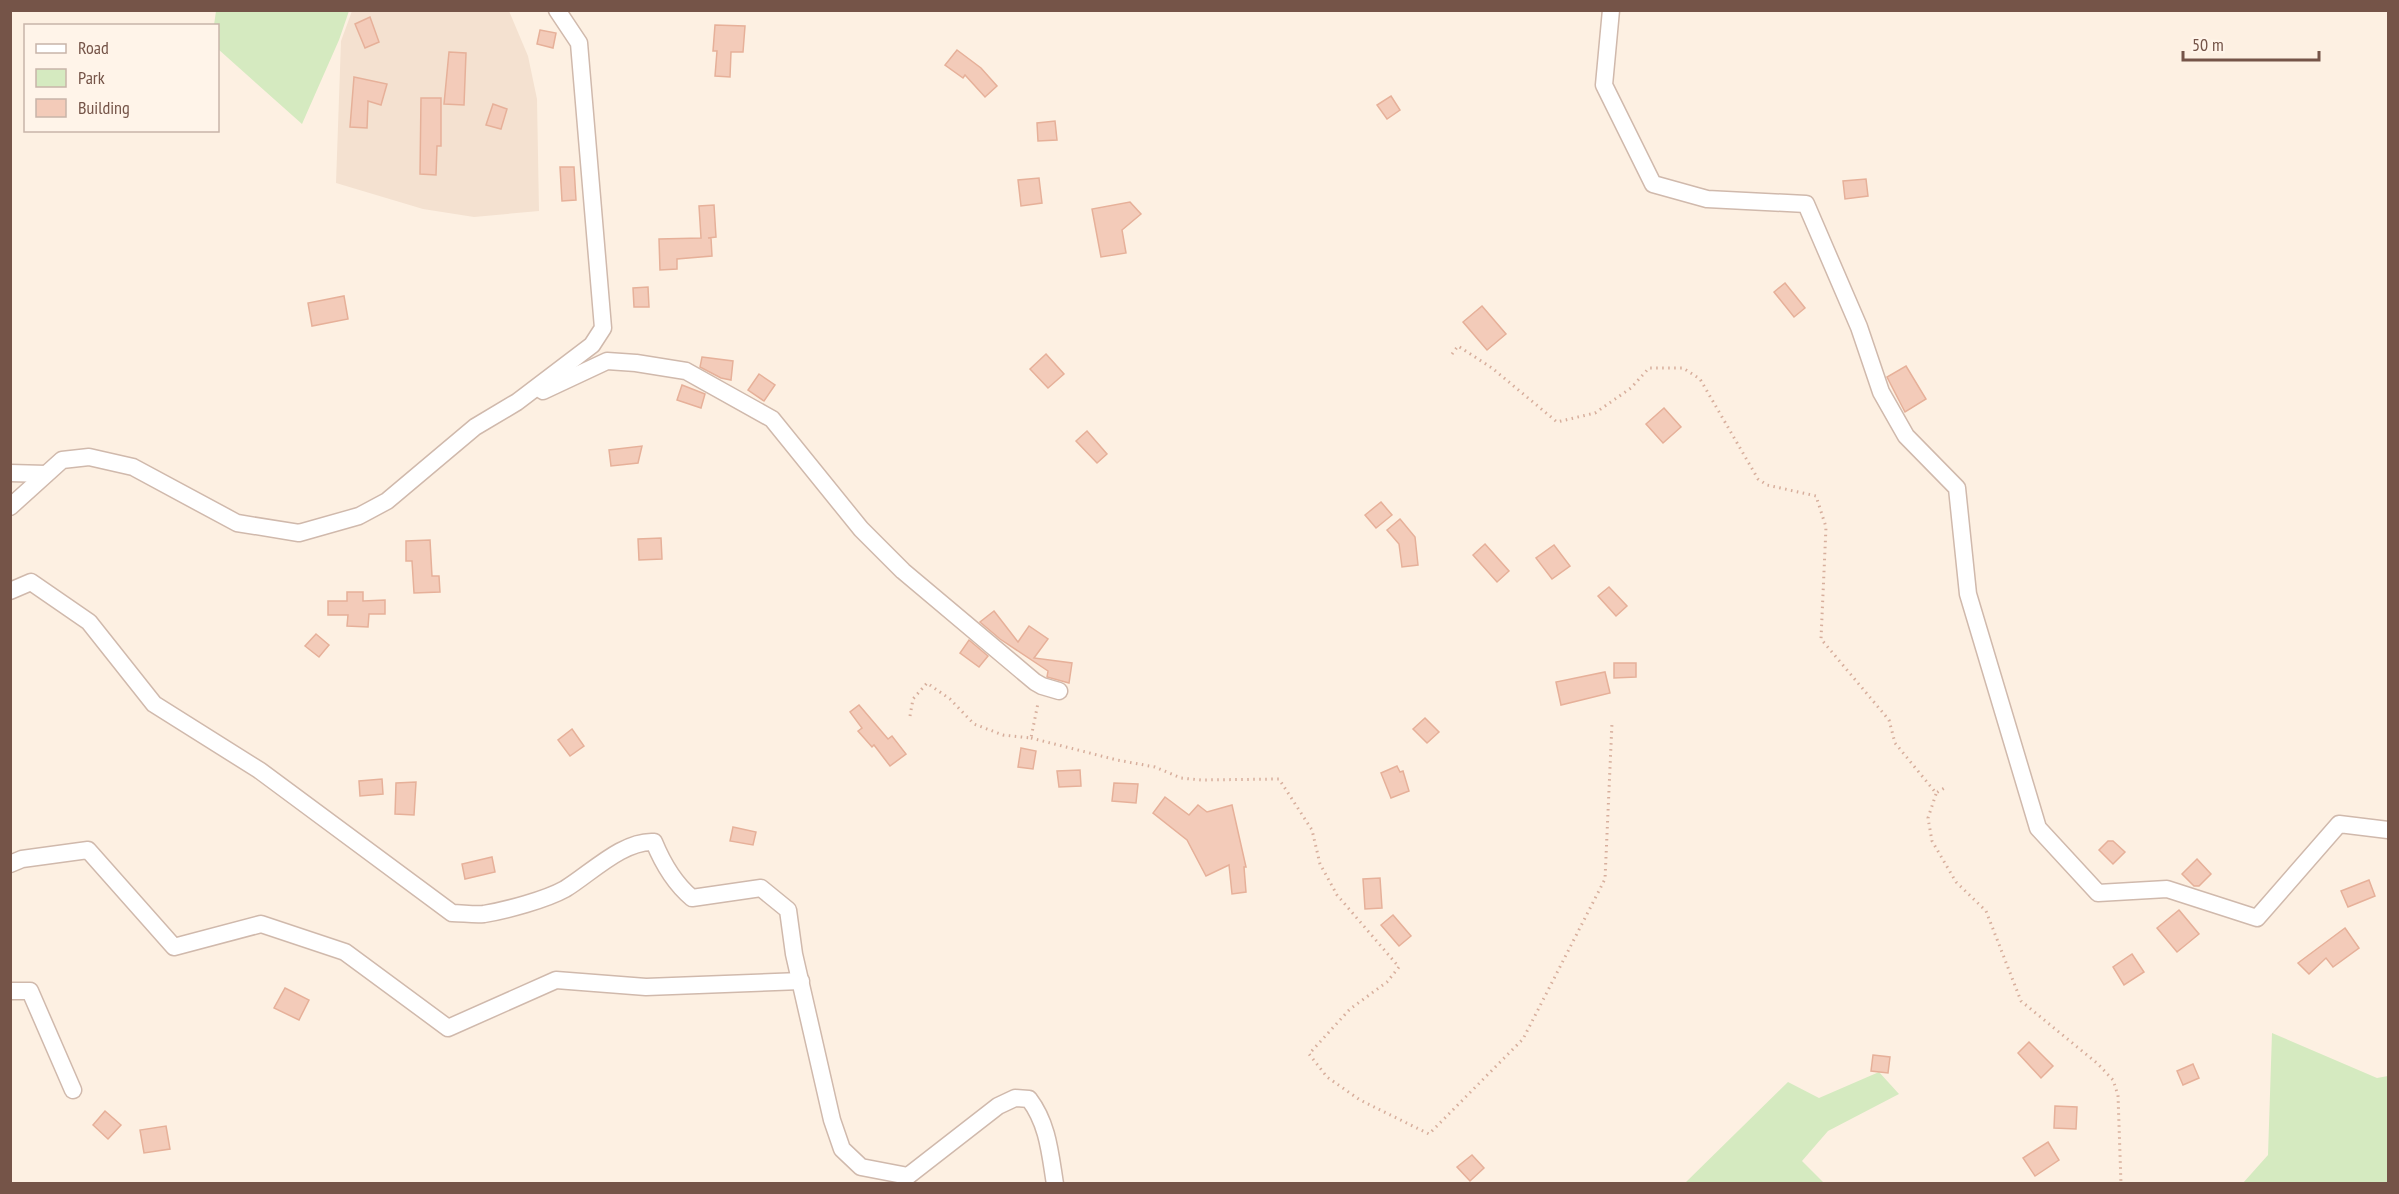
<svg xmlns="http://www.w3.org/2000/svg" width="2399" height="1194" viewBox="0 0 2399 1194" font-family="'PT Sans Narrow',sans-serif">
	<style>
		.residential { fill: #f4e1d0 }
		.green { fill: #d5eac0 }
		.building { fill: #f3cbb9; stroke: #e6b099; stroke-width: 1.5 }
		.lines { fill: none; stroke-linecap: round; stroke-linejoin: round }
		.minor-casing { stroke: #d0b9ac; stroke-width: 19 }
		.path { stroke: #d7ae9c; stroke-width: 3; stroke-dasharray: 1.5 4.5; stroke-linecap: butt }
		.minor { stroke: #fff; stroke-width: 16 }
	</style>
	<rect width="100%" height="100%" fill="#fdf0e2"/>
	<!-- residential -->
	<polygon class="residential" points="352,11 509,11 528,56 537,99 539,211 474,217 423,209 336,183 341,41"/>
	<!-- green -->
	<g class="green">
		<polygon points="216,11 349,11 339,40 302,124 218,49 218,26 214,25"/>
		<polygon points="2272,1033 2377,1078 2388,1076 2388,1183 2243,1183 2268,1155"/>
		<polygon points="1879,1072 1899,1094 1828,1131 1802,1161 1824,1183 1684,1184 1788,1082 1819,1098"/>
	</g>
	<!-- building -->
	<g class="building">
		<polygon points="370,17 379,42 365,48 355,24"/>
		<polygon points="715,25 745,26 743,52 731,52 730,77 715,76 717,51 713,51"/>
		<polygon points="540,30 556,33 553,48 537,44"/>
		<polygon points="957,50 981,68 997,86 985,97 965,75 963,78 945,65"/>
		<polygon points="449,52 466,53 464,105 444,104"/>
		<polygon points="354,77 387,84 381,105 368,101 367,128 350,127"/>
		<polygon points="1391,96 1400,110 1387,119 1377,105"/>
		<polygon points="421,98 441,98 441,146 437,146 436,175 420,174"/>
		<polygon points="493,104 507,109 501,129 486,125"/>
		<polygon points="1055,121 1057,140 1038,141 1037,123"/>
		<polygon points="560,167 574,167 576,200 562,201"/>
		<polygon points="1039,178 1042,203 1021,206 1018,180"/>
		<polygon points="1866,179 1868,196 1845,199 1843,181"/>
		<polygon points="1130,202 1141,214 1122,230 1126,253 1101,257 1092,209"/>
		<polygon points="714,205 716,237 708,238 711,238 712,256 677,259 677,269 660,270 659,239 701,238 699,206"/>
		<polygon points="1785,283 1805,308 1794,317 1774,292"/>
		<polygon points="648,287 649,307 634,307 633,288"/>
		<polygon points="344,296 348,319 312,326 308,303"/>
		<polygon points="1482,306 1506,334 1487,350 1463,322"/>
		<polygon points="1046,354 1064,374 1048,388 1030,369"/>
		<polygon points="702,357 733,361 731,380 721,378 700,367"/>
		<polygon points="1906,366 1926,399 1905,412 1887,377"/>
		<polygon points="759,374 775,385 764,401 748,390"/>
		<polygon points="682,385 705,394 701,408 677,400"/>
		<polygon points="1664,408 1681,427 1663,443 1646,424"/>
		<polygon points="1087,431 1107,454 1097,463 1076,441"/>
		<polygon points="642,446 638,463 611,466 609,450"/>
		<polygon points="1381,502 1392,515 1376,528 1365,515"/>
		<polygon points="1400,519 1415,537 1418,565 1402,567 1399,544 1387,530"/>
		<polygon points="661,538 662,559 639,560 638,539"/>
		<polygon points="430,540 432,576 439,576 440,592 414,593 412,561 406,561 406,541"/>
		<polygon points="1485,544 1509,571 1497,582 1473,555"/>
		<polygon points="1554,545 1570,566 1552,579 1536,558"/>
		<polygon points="1609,587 1627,606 1616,616 1598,596"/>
		<polygon points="347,592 363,592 363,601 385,600 385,614 369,614 368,627 347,626 348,615 328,615 328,601 347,601"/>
		<polygon points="994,611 1018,642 1029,626 1048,639 1034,658 1072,663 1069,683 1047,677 1048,671 1000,639 980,622"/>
		<polygon points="316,634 329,645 319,657 305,646"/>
		<polygon points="969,640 988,656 979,667 960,653"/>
		<polygon points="1614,663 1636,663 1636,677 1614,678"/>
		<polygon points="1605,672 1610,693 1561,705 1556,682"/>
		<polygon points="859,705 888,739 892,736 906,754 890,766 874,745 872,747 858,731 862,728 850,712"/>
		<polygon points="1425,718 1439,732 1427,743 1413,729"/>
		<polygon points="572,729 584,746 570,756 558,740"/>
		<polygon points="1021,748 1036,751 1033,769 1018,767"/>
		<polygon points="1397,766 1400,772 1403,771 1409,791 1391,798 1381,773"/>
		<polygon points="1080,770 1081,786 1059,787 1057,771"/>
		<polygon points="382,779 383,794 360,796 359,781"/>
		<polygon points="416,782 414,815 395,814 396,783"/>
		<polygon points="1114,783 1138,784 1136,803 1112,801"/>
		<polygon points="1165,797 1189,815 1198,805 1207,812 1232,805 1246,867 1244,867 1246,892 1232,894 1229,865 1206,876 1187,840 1153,813"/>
		<polygon points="733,827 756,832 753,845 730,841"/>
		<polygon points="2108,841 2113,841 2125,852 2113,864 2099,850"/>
		<polygon points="492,857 495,872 465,879 462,864"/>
		<polygon points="2197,859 2211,874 2199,886 2194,886 2182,874"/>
		<polygon points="1380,878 1382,908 1365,909 1363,879"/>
		<polygon points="2369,880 2375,896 2348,907 2341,891"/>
		<polygon points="2179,910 2199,934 2177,952 2157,928"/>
		<polygon points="1393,915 1411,936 1399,946 1381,925"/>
		<polygon points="2345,928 2359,948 2333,967 2326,958 2309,974 2298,963"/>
		<polygon points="2132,954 2144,972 2124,985 2113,967"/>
		<polygon points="285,988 309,1000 299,1020 274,1008"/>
		<polygon points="2029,1042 2053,1066 2041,1078 2018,1053"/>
		<polygon points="1873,1055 1890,1057 1888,1073 1871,1071"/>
		<polygon points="2193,1064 2199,1078 2183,1085 2177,1071"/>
		<polygon points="2055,1106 2077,1107 2076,1129 2054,1128"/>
		<polygon points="105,1111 121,1125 108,1139 93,1125"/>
		<polygon points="166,1126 170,1149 144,1153 140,1130"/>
		<polygon points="2048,1142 2059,1160 2035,1176 2023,1158"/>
		<polygon points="1472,1155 1484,1168 1470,1181 1457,1167"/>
	</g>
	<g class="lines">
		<defs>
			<g id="minor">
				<polyline points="1611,10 1604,85 1653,184 1707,199 1806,204 1859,327 1881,392 1906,436 1957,488 1968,594 2038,828 2098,893 2167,889 2257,918 2339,824 2388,830"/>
				<polyline points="543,391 607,361 636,363 686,371 772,419 861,529 903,571 1035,682 1042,686 1059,691"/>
				<polyline points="10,473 46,474"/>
				<polyline points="10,507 62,460 89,457 133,467 237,523 299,533 359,516 387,501 475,427 517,402 592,345 603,328 579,43 557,10"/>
				<path d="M10,591L31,582L89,622L154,704L259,770L452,913C462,913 474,915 484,914C507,910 545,900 565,889C590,874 623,840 654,842C663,864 674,883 692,898L761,888L788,910L794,954L832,1120L842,1149L861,1167L908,1176L998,1106L1015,1098L1029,1099C1048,1124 1050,1153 1055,1184"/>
				<polyline points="10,864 22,859 88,850 174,947 261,924 345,952 448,1028 556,980 646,987 801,981"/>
				<polyline points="10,991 30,991 73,1090"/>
			</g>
		</defs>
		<!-- minor casing -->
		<use href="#minor" class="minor-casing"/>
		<!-- path -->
		<g class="path">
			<polyline points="1452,354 1458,346 1492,368 1557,422 1595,413 1631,388 1649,368 1683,368 1700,379 1758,479 1767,485 1816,496 1826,527 1821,639 1889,720 1895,743 1936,793 1946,787"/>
			<polyline points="910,716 913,699 927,683 950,699 974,724 1003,735 1031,738 1038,703"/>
			<polyline points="1031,738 1117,760 1155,767 1181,778 1201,780 1279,779 1312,830 1320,864 1337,895 1399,967 1387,982 1350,1009 1309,1054 1327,1077 1360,1100 1429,1134 1523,1039 1605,879 1612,723"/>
			<polyline points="1936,794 1928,818 1932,841 1956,882 1986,911 2021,1001 2098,1064 2113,1080 2118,1095 2121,1184"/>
		</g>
		<!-- minor -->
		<use href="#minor" class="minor"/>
	</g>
	<!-- border -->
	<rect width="2399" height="1194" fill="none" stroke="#755448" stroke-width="24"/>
	<!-- legend -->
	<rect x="24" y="24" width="195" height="108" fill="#fff4e9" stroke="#c8b4a9" stroke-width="1.5"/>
	<rect x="36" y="44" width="30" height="9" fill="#ffffff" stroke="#c8b4a9" stroke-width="1.5"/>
	<text x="78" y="54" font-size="18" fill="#755448">Road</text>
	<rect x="36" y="69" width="30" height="18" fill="#d5eac0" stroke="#c8b4a9" stroke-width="1.5"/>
	<text x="78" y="84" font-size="18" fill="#755448">Park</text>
	<rect x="36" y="99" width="30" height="18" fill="#f3cbb9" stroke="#c8b4a9" stroke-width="1.5"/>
	<text x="78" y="114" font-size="18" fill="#755448">Building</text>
	<!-- scale -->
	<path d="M2183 51v9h136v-9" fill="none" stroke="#755448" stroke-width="3"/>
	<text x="2192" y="51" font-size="18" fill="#755448" stroke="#fff4e9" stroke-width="4.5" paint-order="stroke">50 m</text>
</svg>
